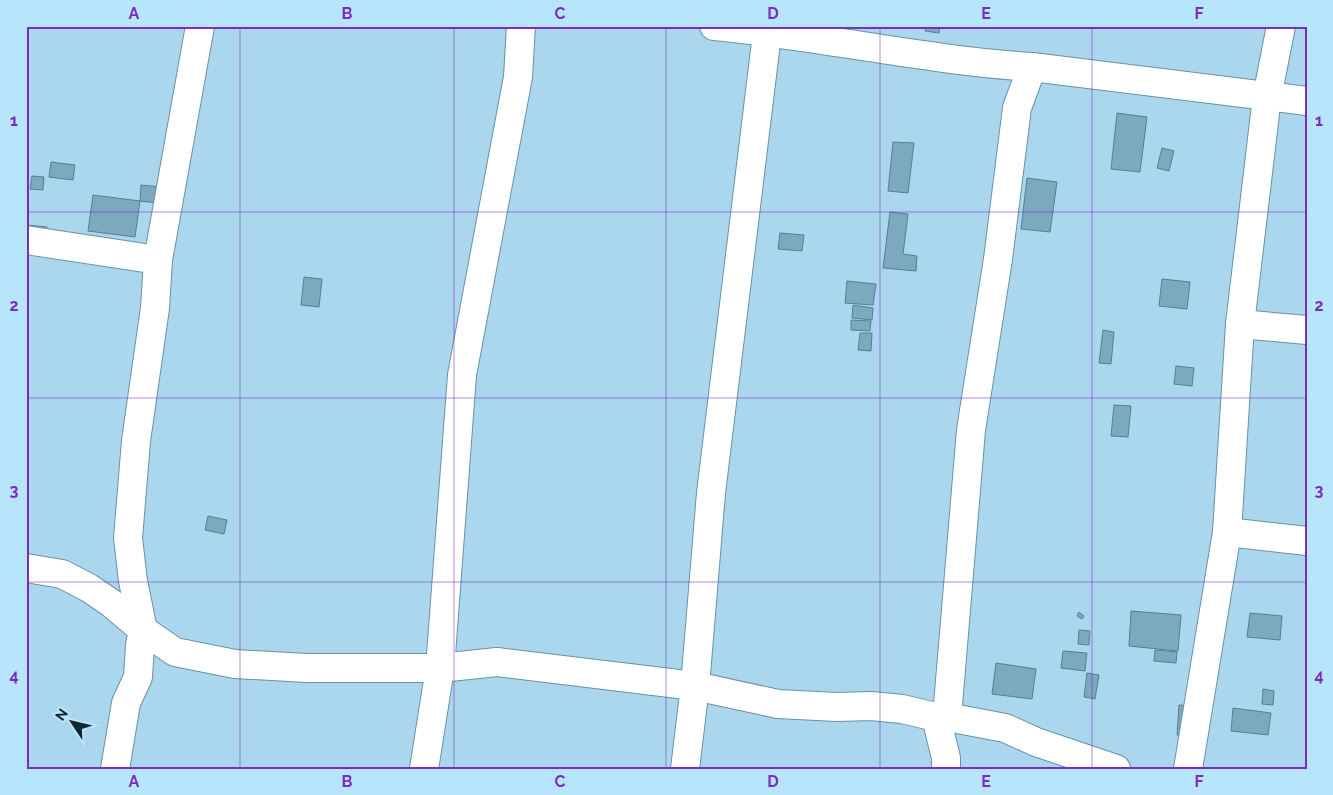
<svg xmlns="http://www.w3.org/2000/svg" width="1333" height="795" viewBox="0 0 1333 795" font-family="Raleway,sans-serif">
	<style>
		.building { fill: #7da9be; stroke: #547f93 }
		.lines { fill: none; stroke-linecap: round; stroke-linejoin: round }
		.minor-casing { stroke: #6792a7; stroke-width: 30 }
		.minor { stroke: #fff; stroke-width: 28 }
		.grid { fill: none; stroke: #7b2cbf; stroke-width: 1; stroke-opacity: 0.55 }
		.neatline { fill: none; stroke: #7b2cbf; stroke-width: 2 }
		.grid-label { font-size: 16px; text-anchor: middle; font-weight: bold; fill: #7b2cbf }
	</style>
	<rect width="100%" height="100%" fill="#aad7ee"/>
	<!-- building -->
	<g class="building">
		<polygon points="926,26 940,26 939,33 925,31"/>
		<polygon points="1117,113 1147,117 1140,172 1111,169"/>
		<polygon points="893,142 914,143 908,193 888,191"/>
		<polygon points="1162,148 1174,151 1169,171 1157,168"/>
		<polygon points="51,162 75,165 73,180 49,177"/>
		<polygon points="32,176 44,177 43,190 30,189"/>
		<polygon points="1027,178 1057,182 1050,232 1021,229"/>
		<polygon points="141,185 160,187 158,203 140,201"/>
		<polygon points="93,195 140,201 135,237 88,231"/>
		<polygon points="890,212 908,214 903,254 917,256 916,271 883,268"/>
		<polygon points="26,225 47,227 46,239 26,238"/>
		<polygon points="780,233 804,235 802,251 778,249"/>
		<polygon points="304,277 322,279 319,307 301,305"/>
		<polygon points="1162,279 1190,282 1187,309 1159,306"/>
		<polygon points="847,281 876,284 873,305 845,303"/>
		<polygon points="853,305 873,308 872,320 852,318"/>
		<polygon points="851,320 871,321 870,331 851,330"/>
		<polygon points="1103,330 1114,332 1111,364 1099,363"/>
		<polygon points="860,333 872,333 871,351 858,350"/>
		<polygon points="1176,366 1194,368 1192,386 1174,384"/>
		<polygon points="1114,405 1131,406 1128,437 1111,436"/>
		<polygon points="208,516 227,520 224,534 205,530"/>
		<polygon points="1131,611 1181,615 1178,651 1129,646"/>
		<polygon points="1079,612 1084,616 1082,619 1077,616"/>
		<polygon points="1250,613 1282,616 1280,640 1247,637"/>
		<polygon points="1079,630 1090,631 1089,645 1078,644"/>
		<polygon points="1155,650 1177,652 1176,663 1154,661"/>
		<polygon points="1063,651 1087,653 1085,671 1061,668"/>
		<polygon points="996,663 1036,669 1032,699 992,694"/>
		<polygon points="1087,673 1099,675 1095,699 1084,697"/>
		<polygon points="1263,689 1274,691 1273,705 1262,704"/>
		<polygon points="1179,705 1192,706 1189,736 1177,735"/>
		<polygon points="1233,708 1271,713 1268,735 1231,731"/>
	</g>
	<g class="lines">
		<defs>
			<g id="minor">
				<path d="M714,26C820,36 925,60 1032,67L1307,101"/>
				<polyline points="26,240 158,260"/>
				<polyline points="1240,324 1307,330"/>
				<polyline points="1227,532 1307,541"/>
				<polyline points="26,568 62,574 89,588 111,603 143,630 175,652 235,664 307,668 440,668 497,662 695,686 778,704 837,707 871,706 902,709 936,717 947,717 1005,728 1036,742 1116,769"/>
				<polyline points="936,717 946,758 946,769"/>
				<polyline points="947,717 971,430 998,259 1017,108 1032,67"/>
				<polyline points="115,769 126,703 138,677 140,645 143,630 133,581 128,538 136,441 155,308 158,260 200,26"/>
				<polyline points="424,769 440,668 462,375 518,77 521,26"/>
				<polyline points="685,769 695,686 711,493 768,26"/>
				<polyline points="1188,769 1227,532 1240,324 1267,97 1281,26"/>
			</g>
		</defs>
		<!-- minor casing -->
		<use href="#minor" class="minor-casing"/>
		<!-- minor -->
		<use href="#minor" class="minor"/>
	</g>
	<!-- grid -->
	<path class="grid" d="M240,26V769M454,26V769M666,26V769M880,26V769M1092,26V769M26,212H1307M26,398H1307M26,582H1307"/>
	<!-- border -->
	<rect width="1333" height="795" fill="none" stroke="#b7e5fb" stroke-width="55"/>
	<!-- north arrow -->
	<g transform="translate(72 722) rotate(305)" stroke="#b7e5fb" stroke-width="4" paint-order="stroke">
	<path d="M0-4L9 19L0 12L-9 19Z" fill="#13252e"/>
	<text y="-8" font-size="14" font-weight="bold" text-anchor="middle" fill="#13252e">N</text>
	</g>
	<rect x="28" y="28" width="1278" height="740" class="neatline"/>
	<g class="grid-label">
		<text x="134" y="19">A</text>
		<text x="347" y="19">B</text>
		<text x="560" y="19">C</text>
		<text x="773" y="19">D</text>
		<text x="986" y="19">E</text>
		<text x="1199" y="19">F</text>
		<text x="14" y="126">1</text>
		<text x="1319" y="126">1</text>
		<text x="14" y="311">2</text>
		<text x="1319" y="311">2</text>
		<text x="14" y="496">3</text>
		<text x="1319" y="496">3</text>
		<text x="14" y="681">4</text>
		<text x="1319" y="681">4</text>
		<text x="134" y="787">A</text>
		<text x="347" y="787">B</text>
		<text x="560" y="787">C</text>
		<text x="773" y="787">D</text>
		<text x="986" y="787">E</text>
		<text x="1199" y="787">F</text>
	</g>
</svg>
